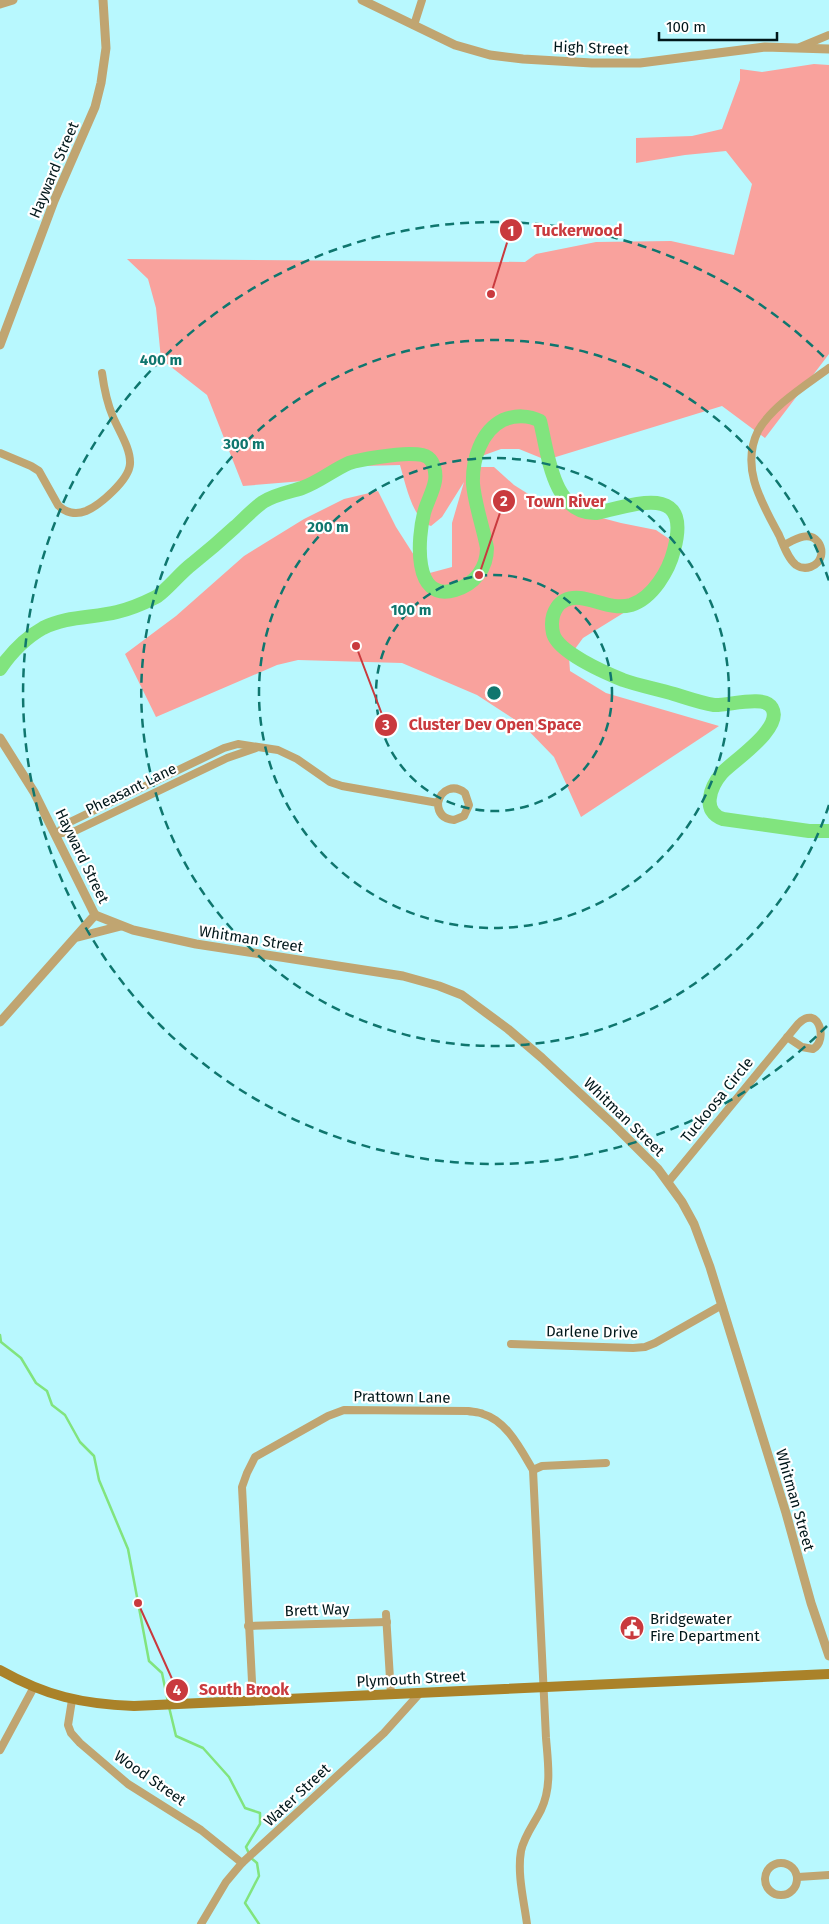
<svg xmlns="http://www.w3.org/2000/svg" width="829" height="1924" viewBox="0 0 829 1924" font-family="'Fira Sans',sans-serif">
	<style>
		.green { fill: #f9a29d }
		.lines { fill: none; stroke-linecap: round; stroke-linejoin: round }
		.stream { stroke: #81e47e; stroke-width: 2.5 }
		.river { stroke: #81e47e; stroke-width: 14 }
		.minor { stroke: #c0a571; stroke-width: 8 }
		.tertiary { stroke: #c0a571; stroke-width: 9 }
		.secondary { stroke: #aa8229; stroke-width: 10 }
		.ring { fill: none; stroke: #0f766e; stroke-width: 2.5; stroke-dasharray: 9 6 }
		.labels { text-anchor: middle; stroke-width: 4.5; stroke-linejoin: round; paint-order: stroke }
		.street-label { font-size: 15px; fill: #00171a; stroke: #fff }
		.poi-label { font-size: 15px; fill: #00171a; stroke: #fff; text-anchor: start }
		.centre { fill: #0f766e; stroke: #fff; stroke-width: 2.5 }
		.ring-label { font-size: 15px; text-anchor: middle; font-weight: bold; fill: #0f766e; stroke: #fff; stroke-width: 4.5; stroke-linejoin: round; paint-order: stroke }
		.leader { fill: none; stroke: #c93a3e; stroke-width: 2 }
		.callout-dot { fill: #c93a3e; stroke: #fff; stroke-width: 2 }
		.mark-label { font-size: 15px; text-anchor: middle; font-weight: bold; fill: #fff }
		.callout-label { font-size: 16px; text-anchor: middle; font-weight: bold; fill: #c93a3e; stroke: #fff; stroke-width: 4.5; stroke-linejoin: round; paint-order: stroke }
	</style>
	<rect width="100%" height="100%" fill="#b8f8fe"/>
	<!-- green -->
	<path class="green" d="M814,64L829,65V354L765,438L722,406L546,460L519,449H501L479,457L472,467H494L514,485L541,502L621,523L656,530L678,545L675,566L659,591L583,638L569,657L570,671L606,693L719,726L581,817L554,757L523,725L477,695L402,663L298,660L277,665L156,717L125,654L176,616L244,556L304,519L344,499L378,491L396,527L426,574L452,567V523L464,482L442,517L431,526C413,521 405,482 400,465L363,466L303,481L243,486L207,395L161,359L156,308L148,279L127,259L525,262L536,254L596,242L671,241L734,255L752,184L726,151L685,155L636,163V138L692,136L722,129L740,80V69L762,72Z"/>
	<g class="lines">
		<!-- stream -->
		<g class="stream">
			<polyline points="0,1335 1,1342 21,1358 36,1383 47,1391 52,1405 65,1415 80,1442 94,1456 99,1480 128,1549 149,1661 162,1673 168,1702"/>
			<polyline points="169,1707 176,1736 203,1748 229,1777 245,1808 260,1813 260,1824 246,1847 251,1858 257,1863 259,1876 245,1903 259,1924"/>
		</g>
		<!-- river -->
		<path class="river" d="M0,669C11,653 25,638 43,628C66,616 93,618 117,612C130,609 144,603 156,597C165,592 181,572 192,564C207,552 221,540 235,527C244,519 253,509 263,502C275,494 290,492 302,488C319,482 333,470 349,463C361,459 396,454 409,454C418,454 428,454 432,462C435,468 436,475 435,481C433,492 427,502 424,513C418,537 412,603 455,590C475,584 487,568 487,548C483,527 475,505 473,484C472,460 481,431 503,420C515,415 529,415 540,421C548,452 552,515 597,513C636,504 692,483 674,550C669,570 653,598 631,605C613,610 597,600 580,598C558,596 549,614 553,633C557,652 606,673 623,680C640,686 658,689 674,694C687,698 701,703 714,705C728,706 765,694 772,708C784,728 733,761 722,773C710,787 701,812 723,819L809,831H829"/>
		<!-- minor -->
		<g class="minor">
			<polyline points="414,25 422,0"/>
			<polyline points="800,47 829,35"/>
			<path d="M0,453L31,466L39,471L58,505C65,513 76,515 86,511C100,505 129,480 130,464C131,449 119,431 113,417C107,403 104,388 102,373"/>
			<path d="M784,545C794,540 809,530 818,542C821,546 822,551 821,556C818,567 805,571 796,565C788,559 783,544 779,535C762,503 740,468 758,431C772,406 806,385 829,368"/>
			<path d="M56,834L70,822L224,748L238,744L278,750L297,759L330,782L342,786L438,803C441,789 454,784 465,793L469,805L464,816L454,820C443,819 438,813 438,803"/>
			<polyline points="56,834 75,831 227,758 256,748"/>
			<path d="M669,1181L798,1024C818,1003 829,1040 813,1049L802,1047L787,1037"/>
			<polyline points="511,1344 633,1348 645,1347 655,1343 722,1305"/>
			<polyline points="533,1470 542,1466 606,1463"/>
			<polyline points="386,1614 391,1695"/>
			<polyline points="248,1626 387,1622"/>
			<polyline points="72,1700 68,1725 71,1733 80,1743 128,1784 201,1830 242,1863"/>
			<path d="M253,1701L242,1487L247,1473L255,1457L328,1416L344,1410L468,1411C473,1412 479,1412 483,1414C507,1421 521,1450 533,1470L546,1738C548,1763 552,1787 541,1810C534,1824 524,1836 521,1851C517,1874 524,1901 527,1924"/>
			<polyline points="0,1750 34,1687"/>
			<circle cx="781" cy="1879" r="16"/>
			<polyline points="798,1877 829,1875"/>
			<polyline points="201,1924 226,1882 242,1863 384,1733 420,1693"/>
		</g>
		<!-- tertiary -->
		<g class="tertiary">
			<polyline points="362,0 455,45 490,55 523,59 592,63 640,63 765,47 829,49"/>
			<polyline points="0,4 13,0"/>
			<polyline points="0,345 54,201 95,107 101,83 106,48 103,0"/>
			<polyline points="0,738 34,792 95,915 0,1022"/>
			<polyline points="95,915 133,930 196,944 403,976 439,986 462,995 508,1029 542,1058 614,1125 658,1169 682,1202 694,1224 710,1267 786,1513 811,1603 829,1656"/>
			<polyline points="78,937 121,926"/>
		</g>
		<!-- secondary -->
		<path class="secondary" d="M0,1670C46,1696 82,1704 134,1706L829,1674"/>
	</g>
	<!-- distance rings -->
	<g class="ring">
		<circle cx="494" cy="693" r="118"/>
		<circle cx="494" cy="693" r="235"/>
		<path d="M829 805A353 353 0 1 1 829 581"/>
		<path d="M827 1026A471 471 0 1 1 827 360"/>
	</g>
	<!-- icons -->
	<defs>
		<symbol id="civic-disc" viewBox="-11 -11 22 22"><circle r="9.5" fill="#c93a3e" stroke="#fff"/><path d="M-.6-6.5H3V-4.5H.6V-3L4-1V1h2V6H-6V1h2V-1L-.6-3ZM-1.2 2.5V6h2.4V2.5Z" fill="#fff"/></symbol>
	</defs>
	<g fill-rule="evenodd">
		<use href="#civic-disc" x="618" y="1614" width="28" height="28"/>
	</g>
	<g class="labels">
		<!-- street labels -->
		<g class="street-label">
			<text transform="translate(591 48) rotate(2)" y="5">High Street</text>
			<text transform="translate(54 170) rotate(-67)" y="5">Hayward Street</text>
			<text transform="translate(131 789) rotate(-26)" y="5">Pheasant Lane</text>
			<text transform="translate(82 856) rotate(64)" y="5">Hayward Street</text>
			<text transform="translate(251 939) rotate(9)" y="5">Whitman Street</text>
			<text transform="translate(717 1100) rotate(-51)" y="5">Tuckoosa Circle</text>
			<text transform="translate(624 1117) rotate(44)" y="5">Whitman Street</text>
			<text transform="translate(592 1332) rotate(1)" y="5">Darlene Drive</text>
			<text transform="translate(402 1397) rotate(1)" y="5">Prattown Lane</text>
			<text transform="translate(795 1500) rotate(74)" y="5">Whitman Street</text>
			<text transform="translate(317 1610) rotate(-2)" y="5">Brett Way</text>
			<text transform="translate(411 1679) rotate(-3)" y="5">Plymouth Street</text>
			<text transform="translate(150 1778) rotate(35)" y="5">Wood Street</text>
			<text transform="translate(297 1795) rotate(-43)" y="5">Water Street</text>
		</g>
		<!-- poi labels -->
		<g class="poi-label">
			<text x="650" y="1624">Bridgewater<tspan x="650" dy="17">Fire Department</tspan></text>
		</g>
	</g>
	<circle cx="494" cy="693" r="8" class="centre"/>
	<g class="ring-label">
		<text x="161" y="365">400 m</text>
		<text x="244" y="449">300 m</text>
		<text x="328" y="532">200 m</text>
		<text x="411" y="615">100 m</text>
	</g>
	<!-- callouts -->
	<path class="leader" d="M491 294L511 230M479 575L504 501M356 646L386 725M138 1603L177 1690"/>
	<g class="callout-dot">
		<circle cx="491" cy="294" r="5"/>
		<circle cx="479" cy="575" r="5"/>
		<circle cx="356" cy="646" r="5"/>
		<circle cx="138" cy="1603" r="5"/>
		<circle cx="511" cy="230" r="12"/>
		<circle cx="504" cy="501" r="12"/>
		<circle cx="386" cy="725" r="12"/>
		<circle cx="177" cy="1690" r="12"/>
	</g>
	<g class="mark-label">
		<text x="511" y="236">1</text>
		<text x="504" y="506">2</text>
		<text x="386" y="730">3</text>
		<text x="177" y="1695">4</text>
	</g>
	<g class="callout-label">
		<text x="578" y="236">Tuckerwood</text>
		<text x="566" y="507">Town River</text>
		<text x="495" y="730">Cluster Dev Open Space</text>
		<text x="244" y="1695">South Brook</text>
	</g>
	<!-- scale -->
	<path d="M659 32v8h118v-8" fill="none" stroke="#00171a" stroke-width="2.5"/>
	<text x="666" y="32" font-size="15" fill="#00171a" stroke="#ffffff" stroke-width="4" paint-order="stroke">100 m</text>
</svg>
